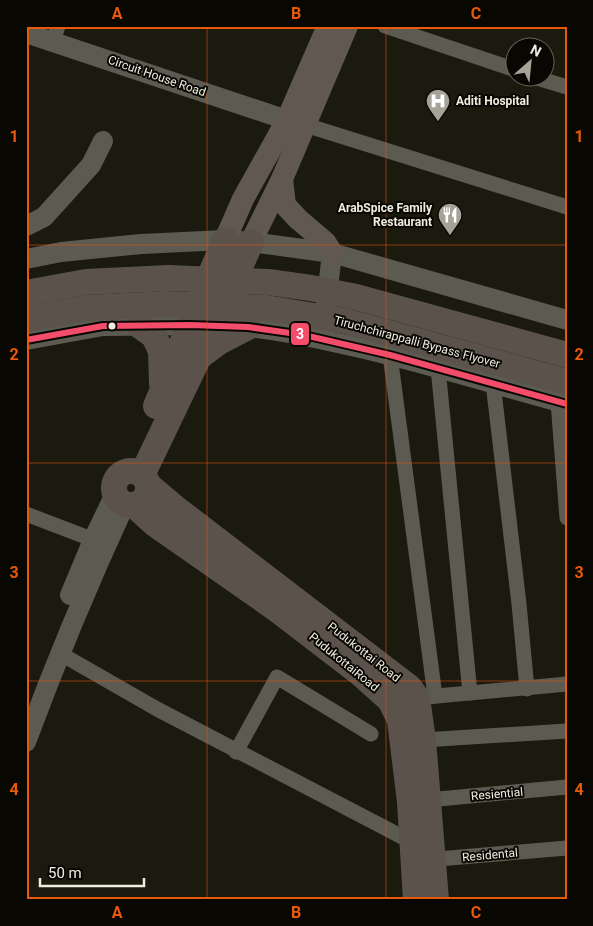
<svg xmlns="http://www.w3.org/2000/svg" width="593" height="926" viewBox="0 0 593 926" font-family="Roboto,sans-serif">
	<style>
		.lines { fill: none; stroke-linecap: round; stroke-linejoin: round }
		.street { stroke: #5c5b52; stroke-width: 15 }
		.secondary { stroke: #5c5b52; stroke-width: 20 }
		.primary { stroke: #605851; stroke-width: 22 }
		.highway { stroke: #5c524c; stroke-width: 26 }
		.bus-1-casing { stroke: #090702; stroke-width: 10 }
		.bus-1 { stroke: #f44d6c; stroke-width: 6 }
		.grid { fill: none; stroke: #e8590c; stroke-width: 1; stroke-opacity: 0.55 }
		.bus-dot { fill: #efede0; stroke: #090702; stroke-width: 2 }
		.labels { text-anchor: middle; stroke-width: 4; stroke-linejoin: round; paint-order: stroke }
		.street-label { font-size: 12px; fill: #efede0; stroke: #090702 }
		.poi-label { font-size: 12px; font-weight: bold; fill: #efede0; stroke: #090702; text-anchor: start }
		.line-badge { stroke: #090702; stroke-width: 2 }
		.badge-label { font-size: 14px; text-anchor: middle; font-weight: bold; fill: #fff }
		.neatline { fill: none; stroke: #e8590c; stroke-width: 2 }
		.grid-label { font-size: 16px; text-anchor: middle; font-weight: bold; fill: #e8590c }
	</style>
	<rect width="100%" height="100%" fill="#1b1a0f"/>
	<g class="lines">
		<!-- street -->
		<g class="street">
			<polyline points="385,26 516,70"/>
			<polyline points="53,42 58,26"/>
			<polyline points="537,78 567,87"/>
			<polyline points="296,122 567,207"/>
			<polyline points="390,355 435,696"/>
			<polyline points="438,368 470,693"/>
			<polyline points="493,383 519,604 527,689"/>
			<polyline points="558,402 567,518"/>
			<polyline points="26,514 102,543"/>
			<polyline points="61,654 157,709 412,842"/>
			<polyline points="426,697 567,684"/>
			<polyline points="423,740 567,731"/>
			<polyline points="236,752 277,677 371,734"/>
			<polyline points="428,800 567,787"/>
			<polyline points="426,860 567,848"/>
		</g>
		<!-- secondary -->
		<g class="secondary">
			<polyline points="26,33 287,120"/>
			<polyline points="26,226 44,217 91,165 103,141"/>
			<polyline points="26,259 61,252 141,244 225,240 251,242 332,253 567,320"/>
			<polyline points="326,305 332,253"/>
			<path d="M235,326C280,329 324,340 369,350C435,366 501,386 567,404"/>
			<polyline points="26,340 103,326 203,325"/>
			<polyline points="70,595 93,540 115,494"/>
			<path d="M26,742C56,661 89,582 125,504"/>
		</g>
		<!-- primary -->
		<g class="primary">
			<polyline points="282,179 285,205 298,219 325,242 332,253"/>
			<polyline points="225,240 243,199 287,120 328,26"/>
			<polyline points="251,242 282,179 347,26"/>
		</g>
		<!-- highway -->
		<g class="highway">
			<polyline points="26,293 86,282 168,278 268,282 311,288 356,297 567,355"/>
			<polyline points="26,319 87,308 165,304 266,308 345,321 567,382"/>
			<polyline points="140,326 154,336 161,351 162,383"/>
			<polyline points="200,356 219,342 248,327"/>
			<polyline points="156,406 225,240"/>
			<circle cx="131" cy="488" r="17"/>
			<polyline points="142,475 214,325 251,242"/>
			<polyline points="148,485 174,507 409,687 417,698 423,740 436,900"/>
			<polyline points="134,505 155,524 275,608 361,674 390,700 400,720 410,802 416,900"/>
		</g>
		<defs>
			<polyline id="bus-1" points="26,340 103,326 190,325 248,327 304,335 390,355 567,404"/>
		</defs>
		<!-- bus-1 casing -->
		<use href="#bus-1" class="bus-1-casing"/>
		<!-- bus-1 -->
		<use href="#bus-1" class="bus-1"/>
	</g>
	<!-- grid -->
	<path class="grid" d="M207,26V900M386,26V900M26,245H567M26,463H567M26,681H567"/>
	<!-- icons -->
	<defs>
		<symbol id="hospital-pin" viewBox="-11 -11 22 30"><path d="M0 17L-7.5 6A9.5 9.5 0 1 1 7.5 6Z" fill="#a5a397" stroke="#090702"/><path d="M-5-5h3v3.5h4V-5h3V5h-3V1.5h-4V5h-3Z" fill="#fff"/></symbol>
		<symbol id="restaurant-pin" viewBox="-11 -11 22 30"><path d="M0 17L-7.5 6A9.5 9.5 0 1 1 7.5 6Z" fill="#a5a397" stroke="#090702"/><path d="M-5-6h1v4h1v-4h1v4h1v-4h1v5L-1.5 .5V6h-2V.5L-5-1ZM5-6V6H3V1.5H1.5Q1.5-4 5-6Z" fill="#fff"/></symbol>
	</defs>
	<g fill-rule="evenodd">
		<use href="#hospital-pin" x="424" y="87" width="28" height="38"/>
		<use href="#restaurant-pin" x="436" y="201" width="28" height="38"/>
	</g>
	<!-- markers -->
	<circle class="bus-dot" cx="112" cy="326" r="4.5"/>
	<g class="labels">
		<!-- street labels -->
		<g class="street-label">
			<text transform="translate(157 76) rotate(19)" y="4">Circuit House Road</text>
			<text transform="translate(417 342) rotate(15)" y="4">Tiruchchirappalli Bypass Flyover</text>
			<text transform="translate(364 652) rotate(38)" y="4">Pudukottai Road</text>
			<text transform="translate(344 662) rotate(39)" y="4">PudukottaiRoad</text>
			<text transform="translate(497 794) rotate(-5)" y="4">Resiential</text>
			<text transform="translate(490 855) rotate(-5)" y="4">Residental</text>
		</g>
		<!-- poi labels -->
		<g class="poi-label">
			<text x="456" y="105">Aditi Hospital</text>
			<text x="432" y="212" text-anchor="end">ArabSpice Family<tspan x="432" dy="14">Restaurant</tspan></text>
		</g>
	</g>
	<rect class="line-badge" x="290" y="322" width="20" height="24" rx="5" fill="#f44d6c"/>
	<g class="badge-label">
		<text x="300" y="339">3</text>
	</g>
	<!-- border -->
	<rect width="593" height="926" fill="none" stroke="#090702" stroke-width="55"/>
	<!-- north arrow -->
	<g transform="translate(530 62) rotate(27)"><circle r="24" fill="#090702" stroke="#65635b"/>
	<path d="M0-4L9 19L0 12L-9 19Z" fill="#a5a397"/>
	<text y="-8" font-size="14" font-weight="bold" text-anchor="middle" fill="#efede0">N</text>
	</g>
	<!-- scale -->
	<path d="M40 878v8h104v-8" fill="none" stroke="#efede0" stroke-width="2.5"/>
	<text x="48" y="878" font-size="15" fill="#efede0" stroke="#090702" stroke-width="4" paint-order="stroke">50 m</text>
	<rect x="28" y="28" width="538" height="870" class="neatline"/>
	<g class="grid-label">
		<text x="117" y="19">A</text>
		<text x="296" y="19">B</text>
		<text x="476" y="19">C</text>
		<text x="14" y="142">1</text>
		<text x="579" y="142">1</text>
		<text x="14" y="360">2</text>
		<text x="579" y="360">2</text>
		<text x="14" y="578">3</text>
		<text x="579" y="578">3</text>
		<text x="14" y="795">4</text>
		<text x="579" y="795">4</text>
		<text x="117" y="918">A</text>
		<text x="296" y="918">B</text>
		<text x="476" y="918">C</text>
	</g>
</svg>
